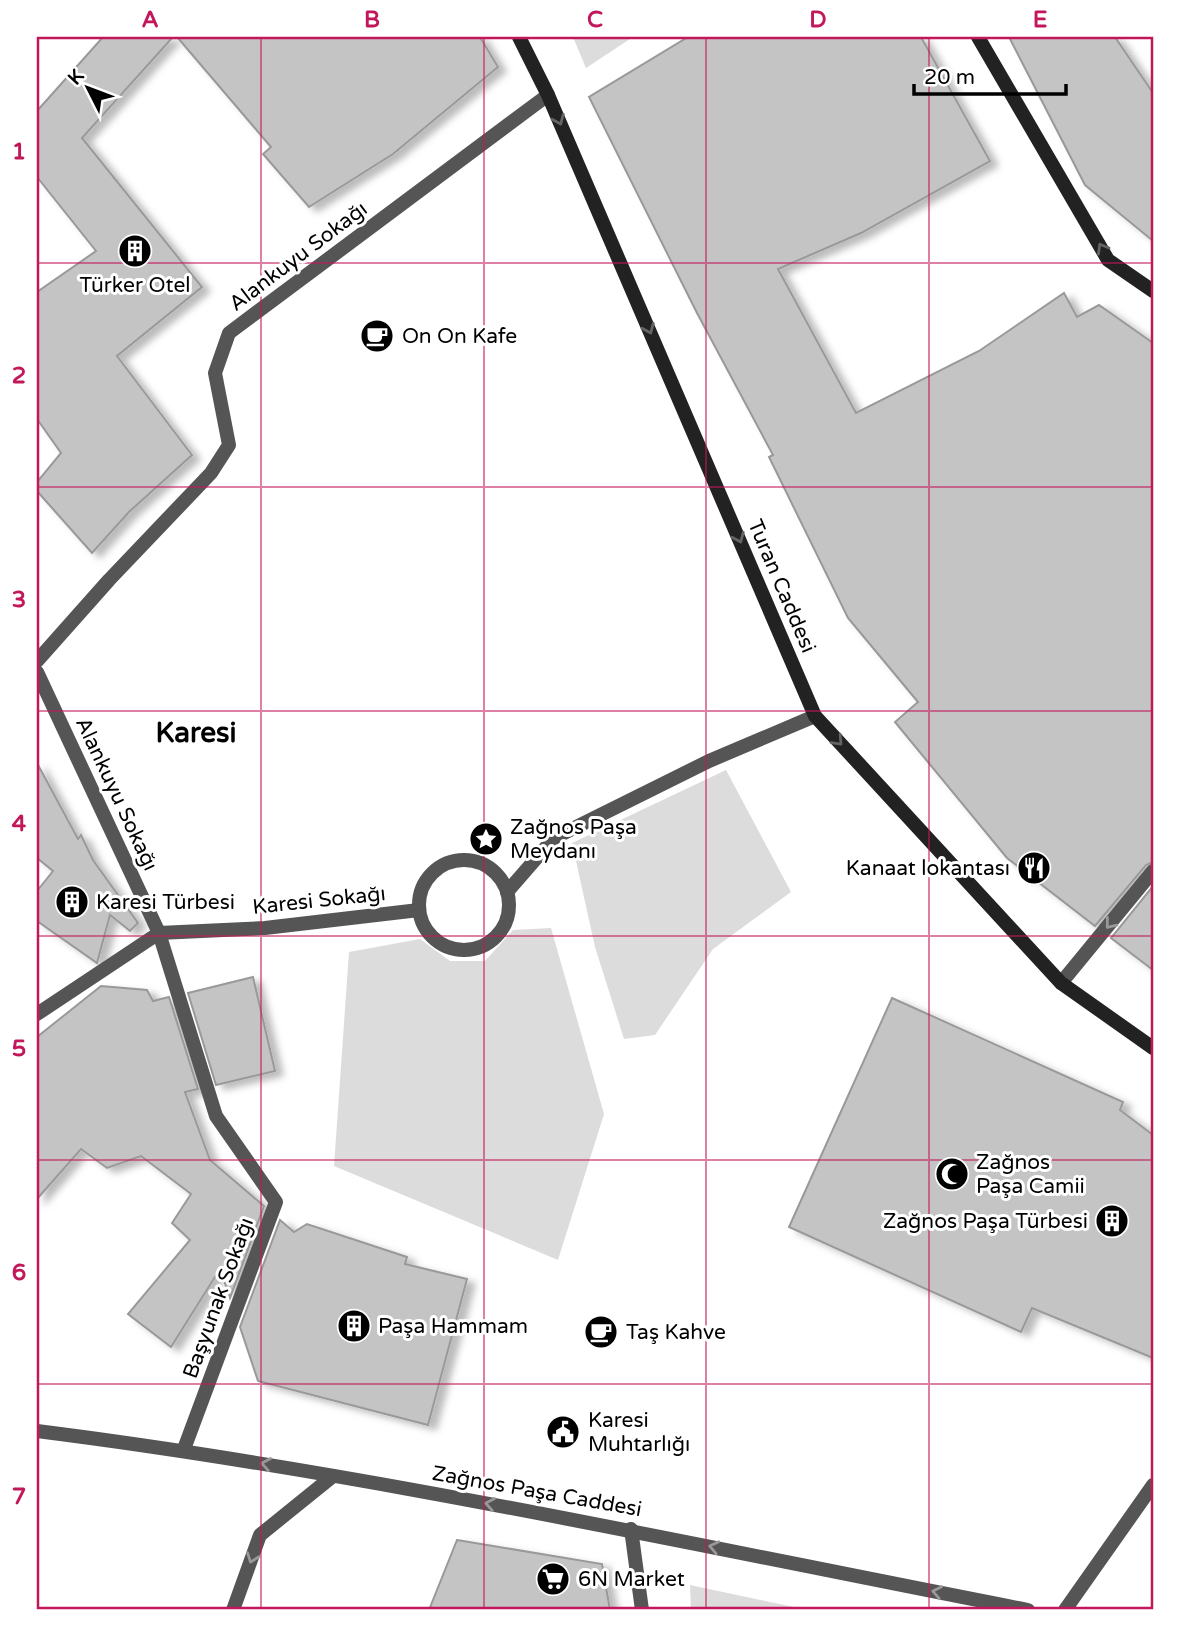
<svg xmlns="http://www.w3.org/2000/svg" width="1190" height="1647" viewBox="0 0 1190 1647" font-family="'Varela Round',sans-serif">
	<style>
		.green { fill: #dcdcdc }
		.building { fill: #c4c4c4; stroke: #999; stroke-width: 2; filter: url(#shadow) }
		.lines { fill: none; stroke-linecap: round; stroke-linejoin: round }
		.pedestrian { stroke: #555; stroke-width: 14 }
		.minor { stroke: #555; stroke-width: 14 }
		.tertiary { stroke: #555; stroke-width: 14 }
		.secondary { stroke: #222; stroke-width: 14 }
		.oneway { stroke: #646464 }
		.oneway2 { stroke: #999 }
		.grid { fill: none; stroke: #c2185b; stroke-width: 2; stroke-opacity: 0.55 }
		.labels { text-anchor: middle; stroke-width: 6; stroke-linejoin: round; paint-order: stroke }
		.street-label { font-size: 21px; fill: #000; stroke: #fff }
		.poi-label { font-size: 21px; fill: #000; stroke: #fff; text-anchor: start }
		.district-label { font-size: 28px; font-weight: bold; fill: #000; stroke: #fff }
		.neatline { fill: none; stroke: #c2185b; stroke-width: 2.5 }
		.grid-label { font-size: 23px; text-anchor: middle; font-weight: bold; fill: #c2185b }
	</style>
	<defs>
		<filter id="shadow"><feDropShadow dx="8" dy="4.5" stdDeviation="3.5" flood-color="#0004"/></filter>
	</defs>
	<rect width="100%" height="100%" fill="#fff"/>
	<!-- green -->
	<g class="green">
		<polygon points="573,37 633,37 586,68"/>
		<polygon points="726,770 791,892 713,949 655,1035 624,1039 595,947 572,843"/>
		<polygon points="551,928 604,1114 558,1260 334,1166 349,952 420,939 450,961 485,961 513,930"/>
		<polygon points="690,1585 808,1610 691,1610"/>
	</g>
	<!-- building -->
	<g class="building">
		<polygon points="103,37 173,37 82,138 202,287 117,356 192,455 129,512 92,553 37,491 37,482 61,453 37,419 37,292 96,251 37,177 37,111"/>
		<polygon points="177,37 480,37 498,67 393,154 309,207 263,154 271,147"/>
		<polygon points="688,37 921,37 990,161 861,233 778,269 856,413 979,351 1064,293 1077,317 1099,305 1153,343 1153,862 1146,865 1095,926 1007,858 895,722 918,702 848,618 769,457 773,455 697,313 589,97"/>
		<polygon points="1009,37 1115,37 1153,93 1153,241 1085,185"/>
		<polygon points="37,763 78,839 81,835 93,860 138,923 130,931 110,915 97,963 37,921 37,891 53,871 37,858"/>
		<polygon points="1153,886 1153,970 1111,938"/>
		<polygon points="253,977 275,1071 216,1085 188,993"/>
		<polygon points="101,986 147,990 153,1001 169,997 198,1089 185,1092 210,1160 264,1206 230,1298 220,1269 171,1347 128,1314 190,1240 172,1223 191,1194 141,1156 107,1168 81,1149 37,1199 37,1037"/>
		<polygon points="892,998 1123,1102 1120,1110 1153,1135 1153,1358 1032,1308 1021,1332 789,1227"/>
		<polygon points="280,1220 294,1232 307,1224 407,1257 405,1264 467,1279 428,1425 258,1381 240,1327"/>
		<polygon points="457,1540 602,1564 610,1610 429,1610"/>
	</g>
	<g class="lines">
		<!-- pedestrian -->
		<g class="pedestrian">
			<circle cx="464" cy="905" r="45"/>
			<polyline points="507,892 554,838 709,761 815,716"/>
			<polyline points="159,933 265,928 419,910"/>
		</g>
		<!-- minor -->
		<g class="minor">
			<polyline points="37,661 109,580 211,473 229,445 215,373 229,333 548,95"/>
			<polyline points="37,672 159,933 216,1116 276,1202 184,1449"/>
			<polyline points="1061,983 1153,871"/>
			<polyline points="37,1014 159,933"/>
			<polyline points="631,1529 642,1610"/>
			<polyline points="233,1610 260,1535 333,1476"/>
		</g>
		<!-- tertiary -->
		<g class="tertiary">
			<path d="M37,1431C370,1473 698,1546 1028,1610"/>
			<polyline points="1065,1610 1153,1485"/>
		</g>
		<!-- secondary -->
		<g class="secondary">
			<polyline points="519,37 548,95 815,716 1061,983 1153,1048"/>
			<polyline points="978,37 1108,260 1153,291"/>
		</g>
	</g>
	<!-- one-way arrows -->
	<defs><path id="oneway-chevron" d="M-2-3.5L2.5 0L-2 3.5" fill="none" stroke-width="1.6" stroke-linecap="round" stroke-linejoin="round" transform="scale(1.75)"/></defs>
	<g class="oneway">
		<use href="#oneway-chevron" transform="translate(559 120) rotate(67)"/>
		<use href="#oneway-chevron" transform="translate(1102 248) rotate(-120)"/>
		<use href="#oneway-chevron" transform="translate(649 329) rotate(67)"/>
		<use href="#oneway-chevron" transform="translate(739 538) rotate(67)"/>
		<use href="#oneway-chevron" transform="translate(838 741) rotate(47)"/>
	</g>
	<g class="oneway2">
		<use href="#oneway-chevron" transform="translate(1110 924) rotate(129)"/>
		<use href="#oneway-chevron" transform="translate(266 1464) rotate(-170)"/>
		<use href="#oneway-chevron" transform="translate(490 1504) rotate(-170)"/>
		<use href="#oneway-chevron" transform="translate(714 1547) rotate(-168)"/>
		<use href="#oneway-chevron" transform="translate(252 1558) rotate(110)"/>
		<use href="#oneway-chevron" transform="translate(937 1592) rotate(-169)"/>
	</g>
	<!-- grid -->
	<path class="grid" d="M261,37V1610M484,37V1610M706,37V1610M929,37V1610M37,263H1153M37,487H1153M37,711H1153M37,936H1153M37,1160H1153M37,1384H1153"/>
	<!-- icons -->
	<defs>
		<symbol id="building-disc" viewBox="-11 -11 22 22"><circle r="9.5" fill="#000" stroke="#fff"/><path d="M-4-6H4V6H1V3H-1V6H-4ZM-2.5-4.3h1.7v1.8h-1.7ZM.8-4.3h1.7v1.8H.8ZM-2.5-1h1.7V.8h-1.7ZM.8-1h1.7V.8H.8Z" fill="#fff"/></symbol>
		<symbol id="cafe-disc" viewBox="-11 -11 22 22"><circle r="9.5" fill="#000" stroke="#fff"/><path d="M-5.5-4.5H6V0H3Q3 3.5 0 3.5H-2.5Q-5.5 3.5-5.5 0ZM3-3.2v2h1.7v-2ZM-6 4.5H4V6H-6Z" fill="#fff"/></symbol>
		<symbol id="sight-disc" viewBox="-11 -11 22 22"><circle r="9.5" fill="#000" stroke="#fff"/><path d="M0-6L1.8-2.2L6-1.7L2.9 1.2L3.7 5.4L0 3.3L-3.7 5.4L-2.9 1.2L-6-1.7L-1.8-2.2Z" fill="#fff"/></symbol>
		<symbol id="restaurant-disc" viewBox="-11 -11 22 22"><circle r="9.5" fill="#000" stroke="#fff"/><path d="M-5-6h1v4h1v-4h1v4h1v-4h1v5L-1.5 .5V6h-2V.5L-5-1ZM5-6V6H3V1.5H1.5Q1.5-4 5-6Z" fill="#fff"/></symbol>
		<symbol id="mosque-disc" viewBox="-11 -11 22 22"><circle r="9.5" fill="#000" stroke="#fff"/><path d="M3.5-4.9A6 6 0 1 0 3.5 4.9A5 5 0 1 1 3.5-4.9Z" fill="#fff"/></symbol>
		<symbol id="civic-disc" viewBox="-11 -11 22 22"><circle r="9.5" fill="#000" stroke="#fff"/><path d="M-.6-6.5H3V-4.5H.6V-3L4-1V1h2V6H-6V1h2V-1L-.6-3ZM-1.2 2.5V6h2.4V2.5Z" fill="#fff"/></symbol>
		<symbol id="supermarket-disc" viewBox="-11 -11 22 22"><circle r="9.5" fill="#000" stroke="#fff"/><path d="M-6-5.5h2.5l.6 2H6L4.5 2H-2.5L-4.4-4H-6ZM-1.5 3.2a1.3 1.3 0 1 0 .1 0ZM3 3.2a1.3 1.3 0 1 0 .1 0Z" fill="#fff"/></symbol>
	</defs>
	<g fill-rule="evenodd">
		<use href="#building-disc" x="116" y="232" width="38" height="38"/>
		<use href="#cafe-disc" x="358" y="317" width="38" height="38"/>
		<use href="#sight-disc" x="467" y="820" width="38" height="38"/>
		<use href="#restaurant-disc" x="1015" y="849" width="38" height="38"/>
		<use href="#building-disc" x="53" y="883" width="38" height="38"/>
		<use href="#mosque-disc" x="933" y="1155" width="38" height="38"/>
		<use href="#building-disc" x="1093" y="1202" width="38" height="38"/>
		<use href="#building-disc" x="335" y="1307" width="38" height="38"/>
		<use href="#cafe-disc" x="582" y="1313" width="38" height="38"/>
		<use href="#civic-disc" x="544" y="1413" width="38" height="38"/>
		<use href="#supermarket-disc" x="534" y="1560" width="38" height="38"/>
	</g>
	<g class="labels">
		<!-- street labels -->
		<g class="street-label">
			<text transform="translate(298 256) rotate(-37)" y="7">Alankuyu Sokağı</text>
			<text transform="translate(782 586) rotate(67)" y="7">Turan Caddesi</text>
			<text transform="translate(117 794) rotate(65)" y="7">Alankuyu Sokağı</text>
			<text transform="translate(319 900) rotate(-6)" y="7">Karesi Sokağı</text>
			<text transform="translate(218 1298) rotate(-70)" y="7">Başyunak Sokağı</text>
			<text transform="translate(537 1491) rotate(10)" y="7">Zağnos Paşa Caddesi</text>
		</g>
		<!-- poi labels -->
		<g class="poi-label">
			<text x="135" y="292" text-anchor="middle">Türker Otel</text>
			<text x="402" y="343">On On Kafe</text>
			<text x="510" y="834">Zağnos Paşa<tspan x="510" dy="24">Meydanı</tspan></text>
			<text x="1010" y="875" text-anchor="end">Kanaat lokantası</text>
			<text x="96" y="909">Karesi Türbesi</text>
			<text x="976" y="1169">Zağnos<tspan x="976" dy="24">Paşa Camii</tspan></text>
			<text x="1088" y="1228" text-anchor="end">Zağnos Paşa Türbesi</text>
			<text x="378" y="1333">Paşa Hammam</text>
			<text x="626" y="1339">Taş Kahve</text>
			<text x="588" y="1427">Karesi<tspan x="588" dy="24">Muhtarlığı</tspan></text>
			<text x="578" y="1586">6N Market</text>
		</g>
		<!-- district labels -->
		<g class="district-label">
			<text x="196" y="742">Karesi</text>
		</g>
	</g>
	<!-- border -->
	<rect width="1190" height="1647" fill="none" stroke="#ffffff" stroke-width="77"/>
	<!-- north arrow -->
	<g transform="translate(88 88) rotate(312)" stroke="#ffffff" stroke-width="5" paint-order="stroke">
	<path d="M0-5L12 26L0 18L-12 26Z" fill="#000000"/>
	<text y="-10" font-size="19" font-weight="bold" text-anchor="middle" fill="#000000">K</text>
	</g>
	<!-- scale -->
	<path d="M914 84v10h152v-10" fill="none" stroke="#000000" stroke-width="3.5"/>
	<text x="924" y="84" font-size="21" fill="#000000" stroke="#ffffff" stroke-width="5" paint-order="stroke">20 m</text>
	<rect x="38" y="38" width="1114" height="1570" class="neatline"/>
	<g class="grid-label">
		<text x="150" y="27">A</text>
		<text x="372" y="27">B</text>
		<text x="595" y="27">C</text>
		<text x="818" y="27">D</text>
		<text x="1040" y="27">E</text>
		<text x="19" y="159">1</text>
		<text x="19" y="383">2</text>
		<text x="19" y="607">3</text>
		<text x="19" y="831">4</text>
		<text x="19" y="1056">5</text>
		<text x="19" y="1280">6</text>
		<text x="19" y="1504">7</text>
	</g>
</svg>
